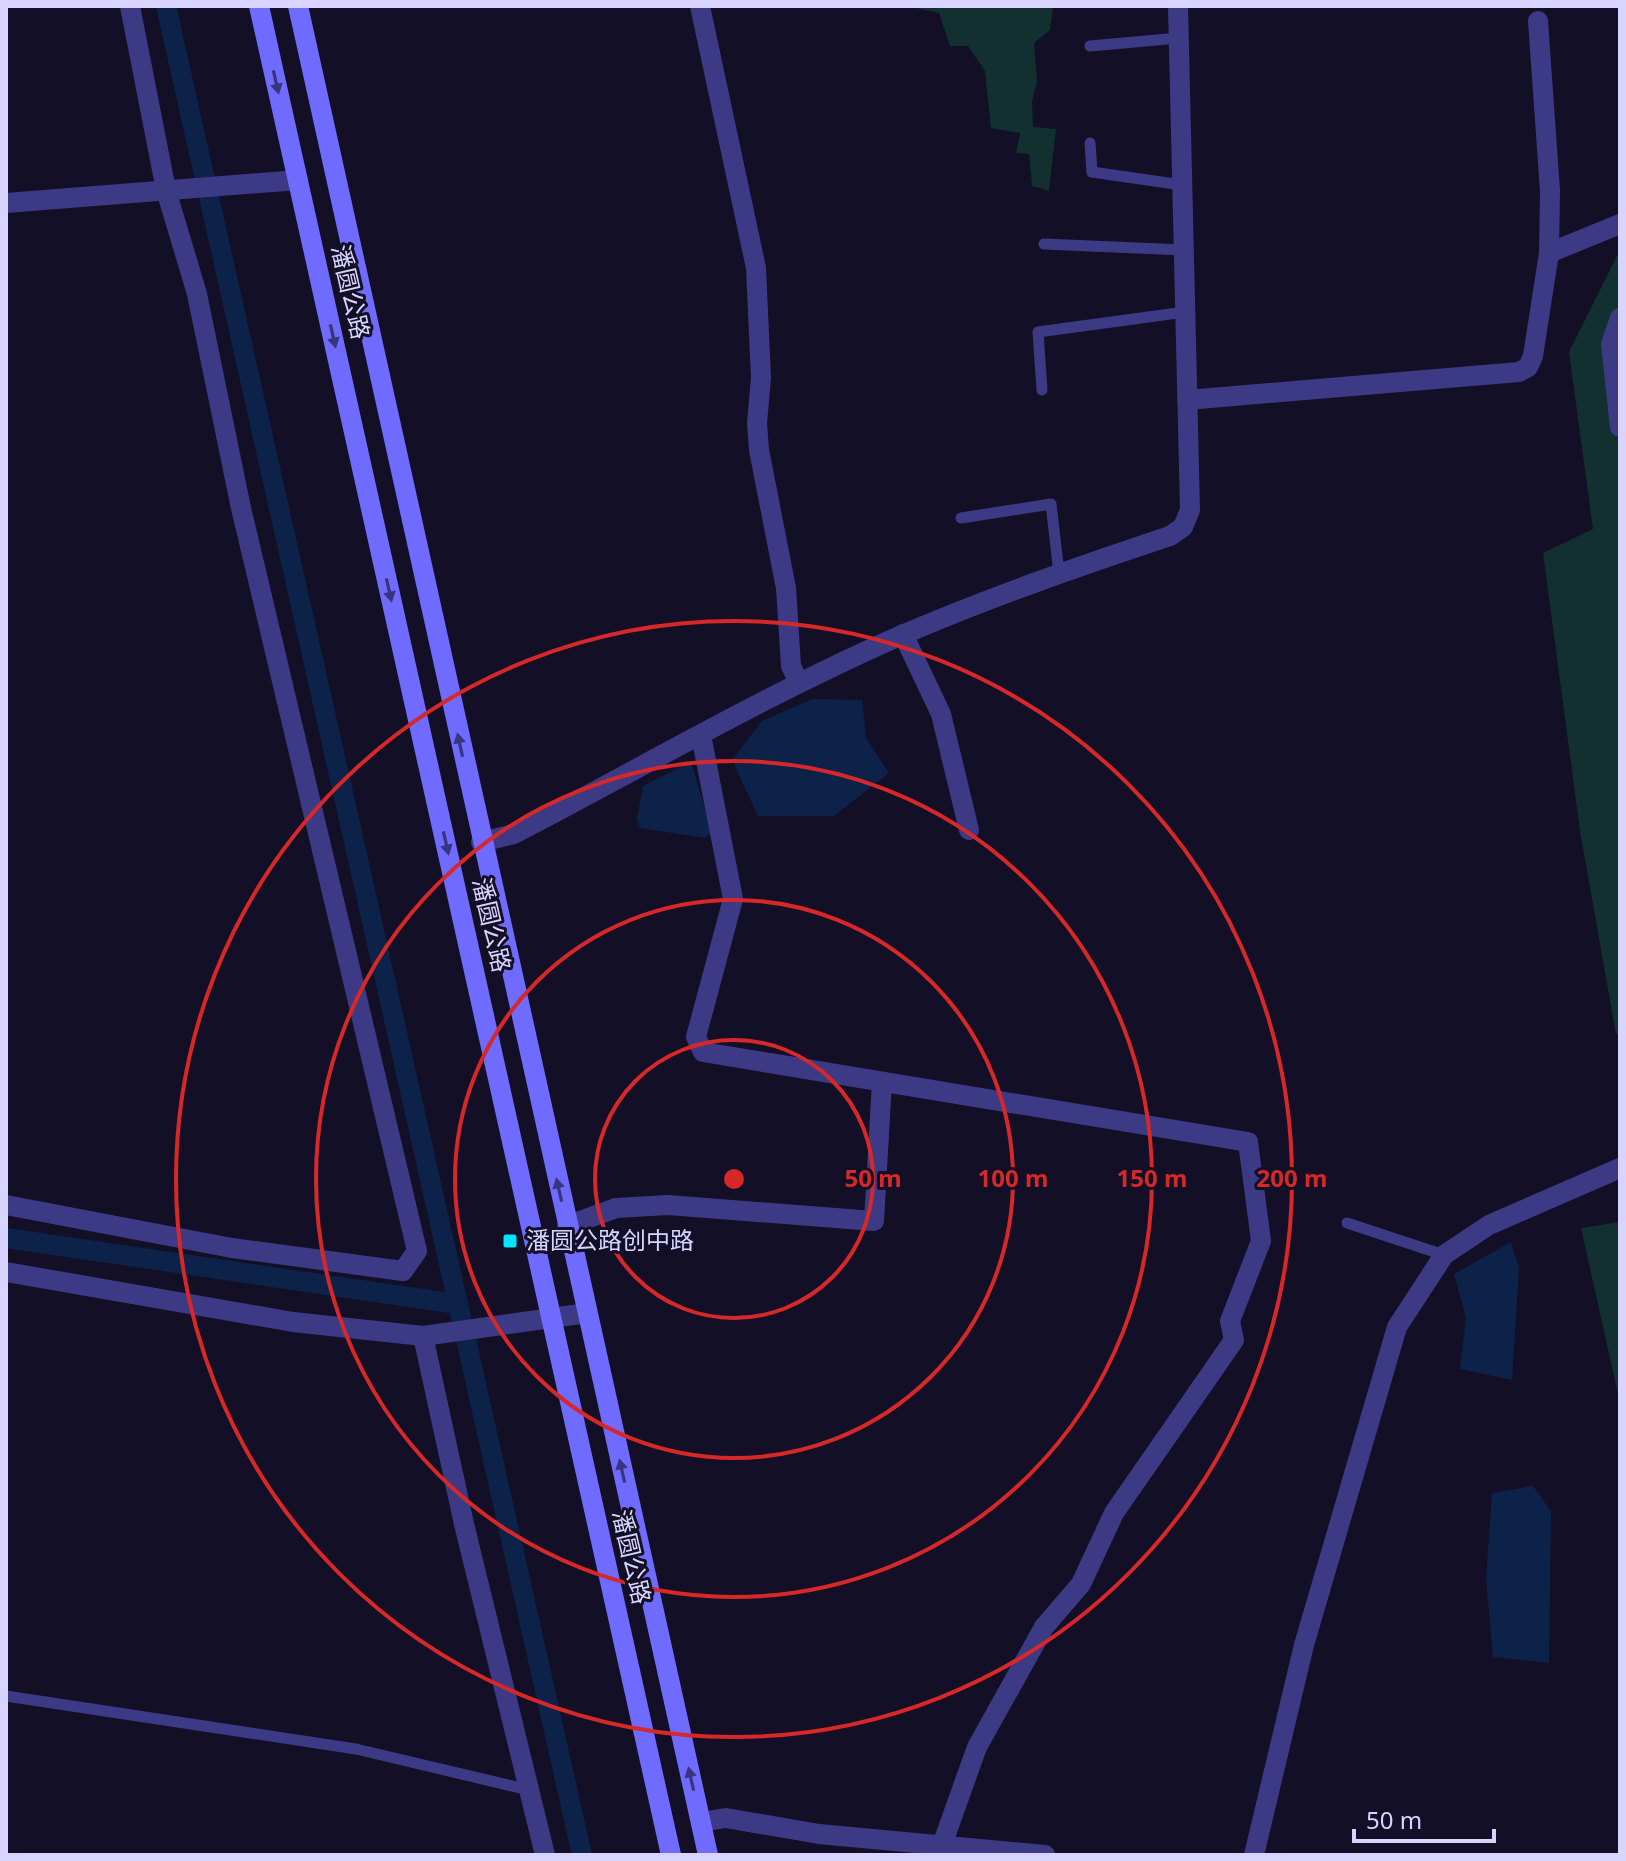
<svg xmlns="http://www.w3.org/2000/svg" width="1626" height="1861" viewBox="0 0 1626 1861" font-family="'Noto Sans','Noto Sans SC',sans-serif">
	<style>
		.green { fill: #12302f }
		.water { fill: #0c2248 }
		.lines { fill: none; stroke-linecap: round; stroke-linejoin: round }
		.canal { stroke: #0c2248; stroke-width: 20 }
		.lane { stroke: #3d3a85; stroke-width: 11 }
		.street { stroke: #3d3a85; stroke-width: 20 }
		.secondary { stroke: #6f6bff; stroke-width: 20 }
		.oneway { fill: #38347d }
		.ring { fill: none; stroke: #d62828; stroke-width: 4 }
		.poi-dot { fill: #00e5ff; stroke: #130f26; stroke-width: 3 }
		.labels { text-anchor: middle; stroke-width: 6; stroke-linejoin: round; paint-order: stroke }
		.street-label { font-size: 24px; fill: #d9d4ff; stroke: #130f26 }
		.poi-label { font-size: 24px; fill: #d9d4ff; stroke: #130f26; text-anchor: start }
		.centre { fill: #d62828; stroke: #130f26; stroke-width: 4 }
		.ring-label { font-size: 24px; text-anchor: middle; font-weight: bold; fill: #d62828; stroke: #130f26; stroke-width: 6; stroke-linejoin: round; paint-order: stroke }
	</style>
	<rect width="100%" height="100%" fill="#130f26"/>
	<!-- green -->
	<g class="green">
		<polygon points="907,6 1053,6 1050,30 1034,43 1037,81 1032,102 1033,127 1056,129 1049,191 1032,186 1029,154 1016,153 1020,133 991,128 985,71 968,46 950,46 939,13"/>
		<polygon points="1620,250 1620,1034 1616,1034 1580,831 1543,553 1593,529 1569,352"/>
		<polygon points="1620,1222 1620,1403 1581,1228"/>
	</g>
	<!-- water -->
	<g class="water">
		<polygon points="812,699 862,700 866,738 889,773 834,816 758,816 732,760 762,721"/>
		<polygon points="691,762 712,832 705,838 640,828 637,819 643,786"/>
		<polygon points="1511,1242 1519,1268 1512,1380 1460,1369 1466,1318 1454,1274"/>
		<polygon points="1533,1486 1551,1511 1549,1663 1493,1657 1486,1579 1492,1493"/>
	</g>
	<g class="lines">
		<!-- canal -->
		<g class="canal">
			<polyline points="166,6 582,1855"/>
			<polyline points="6,1238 457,1304"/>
		</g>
		<!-- lane -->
		<g class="lane">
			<polyline points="1090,46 1179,38"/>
			<polyline points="1090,143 1092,172 1182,185"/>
			<polyline points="1044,244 1184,250"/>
			<polyline points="1042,390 1038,332 1185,312"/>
			<polyline points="961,518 1051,504 1059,573"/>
			<polyline points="1347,1223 1444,1255"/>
			<polyline points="6,1696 356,1749 529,1790"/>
		</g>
		<!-- street -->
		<g class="street">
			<polyline points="700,6 756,268 761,378 757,423 759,450 786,588 791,666 799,683"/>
			<polyline points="6,203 298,180"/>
			<polyline points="1549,253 1620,224"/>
			<polyline points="1620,318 1611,344 1620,427"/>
			<polyline points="1187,400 1519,372 1528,367 1533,356 1549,253 1550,191 1538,21"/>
			<polyline points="903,634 941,714 969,830"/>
			<polyline points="701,735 733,899 696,1037 703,1052 1248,1142 1261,1241 1230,1321 1234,1340 1114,1513 1081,1584 1044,1627 977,1747 941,1848"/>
			<path d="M481,842L514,834C643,767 769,693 902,635C990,597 1080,566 1170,536L1183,527L1190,510L1178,6"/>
			<polyline points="6,1205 232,1248 403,1271 417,1251 241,508 197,294 166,190 130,6"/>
			<polyline points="567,1226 616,1208 668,1205 874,1221 882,1082"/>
			<polyline points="6,1272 293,1322 423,1336"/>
			<polyline points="701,1822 726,1818 819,1834 1045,1855"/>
			<polyline points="545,1855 464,1524 423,1336 587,1313"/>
			<polyline points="1254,1855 1304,1645 1397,1327 1444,1255 1489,1225 1620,1168"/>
		</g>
		<!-- secondary -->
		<g class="secondary">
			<polyline points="259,6 671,1855"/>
			<polyline points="298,6 708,1855"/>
		</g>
	</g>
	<!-- one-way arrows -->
	<defs><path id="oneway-solid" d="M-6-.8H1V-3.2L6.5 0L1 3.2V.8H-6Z" transform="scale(2)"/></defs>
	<g class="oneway">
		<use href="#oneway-solid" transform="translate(276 82) rotate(77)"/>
		<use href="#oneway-solid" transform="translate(333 336) rotate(77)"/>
		<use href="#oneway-solid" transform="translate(389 590) rotate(77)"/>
		<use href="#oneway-solid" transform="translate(460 745) rotate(-102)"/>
		<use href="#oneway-solid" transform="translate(446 843) rotate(77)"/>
		<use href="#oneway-solid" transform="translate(559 1190) rotate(-103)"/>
		<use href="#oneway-solid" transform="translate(622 1471) rotate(-103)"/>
		<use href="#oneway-solid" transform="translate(691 1779) rotate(-103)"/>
	</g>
	<!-- distance rings -->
	<g class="ring">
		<circle cx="734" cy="1179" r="139"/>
		<circle cx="734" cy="1179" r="279"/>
		<circle cx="734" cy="1179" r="418"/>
		<circle cx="734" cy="1179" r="558"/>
	</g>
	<!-- markers -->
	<rect class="poi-dot" x="502" y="1233" width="16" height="16" rx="4"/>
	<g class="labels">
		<!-- street labels -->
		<g class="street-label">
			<text transform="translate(350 292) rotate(77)" y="8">潘圆公路</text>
			<text transform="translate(491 925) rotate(77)" y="8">潘圆公路</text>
			<text transform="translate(631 1557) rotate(77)" y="8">潘圆公路</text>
		</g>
		<!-- poi labels -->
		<g class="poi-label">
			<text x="526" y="1249">潘圆公路创中路</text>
		</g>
	</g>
	<circle cx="734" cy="1179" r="12" class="centre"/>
	<g class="ring-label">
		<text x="873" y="1187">50 m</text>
		<text x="1013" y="1187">100 m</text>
		<text x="1152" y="1187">150 m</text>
		<text x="1292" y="1187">200 m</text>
	</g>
	<!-- border -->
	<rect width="1626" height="1861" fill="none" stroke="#d9d4ff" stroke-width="16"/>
	<!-- scale -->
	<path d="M1354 1829v12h140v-12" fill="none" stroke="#d9d4ff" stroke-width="4"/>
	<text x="1366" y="1829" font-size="24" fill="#d9d4ff" stroke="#130f26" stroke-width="6" paint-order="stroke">50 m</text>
</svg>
